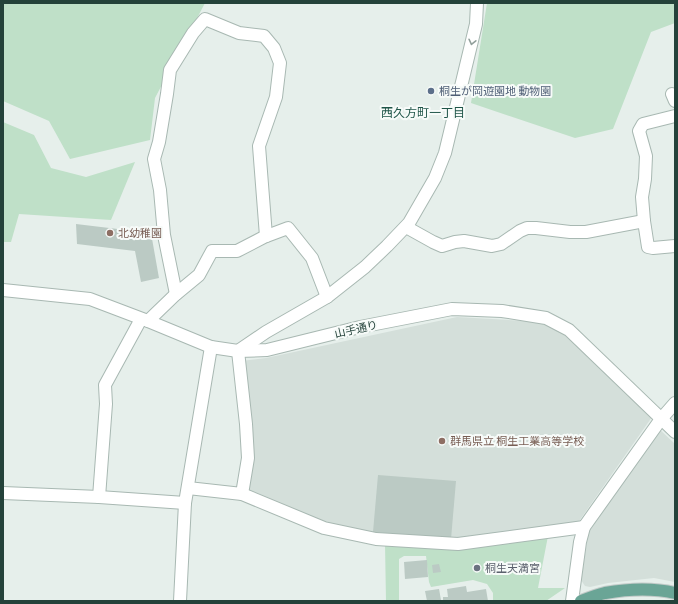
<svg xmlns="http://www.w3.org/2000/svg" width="678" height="604" viewBox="0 0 678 604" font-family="Manrope,'Noto Sans JP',sans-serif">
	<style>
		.built { fill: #d4dfda }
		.green { fill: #bfe0c8 }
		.building { fill: #bbcac4 }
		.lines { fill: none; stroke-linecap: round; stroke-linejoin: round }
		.minor-casing { stroke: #a8b8b2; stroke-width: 14 }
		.major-casing { stroke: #c2cac8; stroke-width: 14 }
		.minor { stroke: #fff; stroke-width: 12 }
		.major { stroke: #6aa596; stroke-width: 12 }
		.oneway { stroke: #92a09c }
		.service-dot { fill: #5c6f8a; stroke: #f7fbf9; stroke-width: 1.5 }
		.education-dot { fill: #8d6e63; stroke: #f7fbf9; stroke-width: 1.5 }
		.worship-dot { fill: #6b7280; stroke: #f7fbf9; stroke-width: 1.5 }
		.labels { text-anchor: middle; stroke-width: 4; stroke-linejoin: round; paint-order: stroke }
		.service-label { font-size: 11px; fill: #4e5e75; stroke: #f7fbf9; text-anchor: start }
		.education-label { font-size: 11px; fill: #785e54; stroke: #f7fbf9; text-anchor: start }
		.street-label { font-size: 11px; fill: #24423a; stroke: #f7fbf9 }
		.worship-label { font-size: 11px; fill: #5b616d; stroke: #f7fbf9; text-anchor: start }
		.neighbourhood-label { font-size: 12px; fill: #1f5548; stroke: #f7fbf9 }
	</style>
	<rect width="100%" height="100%" fill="#e6efeb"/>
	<!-- built -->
	<g class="built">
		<polygon points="457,317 543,322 565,334 652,417 577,524 459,540 373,534 324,523 249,492 247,488 241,361 266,358"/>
		<polygon points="658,428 675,444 675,582 654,578 608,583 590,587 585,586 581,580 589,530"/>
	</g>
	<!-- green -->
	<g class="green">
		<polygon points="3,3 205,3 155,98 150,140 70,159 49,121 3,101"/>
		<polygon points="487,3 675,3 675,23 651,32 613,129 575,138 471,103"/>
		<polygon points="3,122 34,135 51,168 86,177 135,162 111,220 19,214 11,242 3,242"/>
		<polygon points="548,536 538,588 565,588 546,601 493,601 493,593 487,584 473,580 431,587 429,582 426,556 404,556 399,559 399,600 386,601 385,544"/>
	</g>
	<!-- building -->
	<g class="building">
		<polygon points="76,224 151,233 159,278 141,282 135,251 77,244"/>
		<polygon points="378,475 456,481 451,539 373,532"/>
		<polygon points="427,560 428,577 405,579 404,562"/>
		<polygon points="439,564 441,572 433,573 432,565"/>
		<polygon points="466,586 467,592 486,589 488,601 443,601 443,597 448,597 447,589"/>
		<polygon points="439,589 441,600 427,601 425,591"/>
	</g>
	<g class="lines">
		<defs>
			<g id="minor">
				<polyline points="672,94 675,101"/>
				<polyline points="675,116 643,124 639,131 646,156 645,179 642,197 644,221 648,247 653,248 675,246"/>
				<polyline points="406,227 433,242 442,246 455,242 464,241 492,246 501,244 520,231 527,228 536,228 570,232 586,232 644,221"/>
				<polyline points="3,290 90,299 148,321 211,347 238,351 267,350 360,327 452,309 502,311 546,318 569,330 675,432"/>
				<polyline points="176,294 164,235 160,190 154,159 159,142 167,94 170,70 193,33 205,19 239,33 264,36 274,48 280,63 276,97 259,146 266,236"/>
				<polyline points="148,321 176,294 199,275 212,251 237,251 264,237 288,228 312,258 327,297"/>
				<polyline points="188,488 242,494 324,528 376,539 458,544 584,527"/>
				<polyline points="3,493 99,497 185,503"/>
				<polyline points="242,494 248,458 246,424 238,351 266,332 327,297 365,267 387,246 409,223 435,178 445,153 476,24 477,3"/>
				<polyline points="99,497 106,404 105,385 141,319"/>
				<polyline points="180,601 185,503 211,347"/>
				<polyline points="572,601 580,542 584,527 661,419 675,403"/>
			</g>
			<path id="major" d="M581,601C589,598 597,595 605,593C628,589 653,588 675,593"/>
		</defs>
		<!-- minor casing -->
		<use href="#minor" class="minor-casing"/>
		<!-- major casing -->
		<use href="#major" class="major-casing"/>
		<!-- minor -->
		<use href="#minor" class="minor"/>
		<!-- major -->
		<use href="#major" class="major"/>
	</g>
	<!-- one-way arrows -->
	<defs><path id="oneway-chevron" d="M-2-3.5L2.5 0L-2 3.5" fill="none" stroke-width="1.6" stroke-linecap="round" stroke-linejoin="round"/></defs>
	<use class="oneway" href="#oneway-chevron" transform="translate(472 42) rotate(103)"/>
	<!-- markers -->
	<circle class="service-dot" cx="431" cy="91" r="4"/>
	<g class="education-dot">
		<circle cx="110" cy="233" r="4"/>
		<circle cx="442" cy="441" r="4"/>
	</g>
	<circle class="worship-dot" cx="477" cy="568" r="4"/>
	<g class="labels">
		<!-- service labels -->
		<g class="service-label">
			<text x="439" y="95">桐生が岡遊園地 動物園</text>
		</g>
		<!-- education labels -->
		<g class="education-label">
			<text x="118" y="237">北幼稚園</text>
			<text x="450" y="445">群馬県立 桐生工業高等学校</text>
		</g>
		<!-- street labels -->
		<g class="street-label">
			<text transform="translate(356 329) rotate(-13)" y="4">山手通り</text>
		</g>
		<!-- worship labels -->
		<g class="worship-label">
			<text x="485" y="572">桐生天満宮</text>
		</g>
		<!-- neighbourhood labels -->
		<g class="neighbourhood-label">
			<text x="423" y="117">西久方町一丁目</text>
		</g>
	</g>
	<!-- border -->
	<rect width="678" height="604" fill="none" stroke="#24423a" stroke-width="8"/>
</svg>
